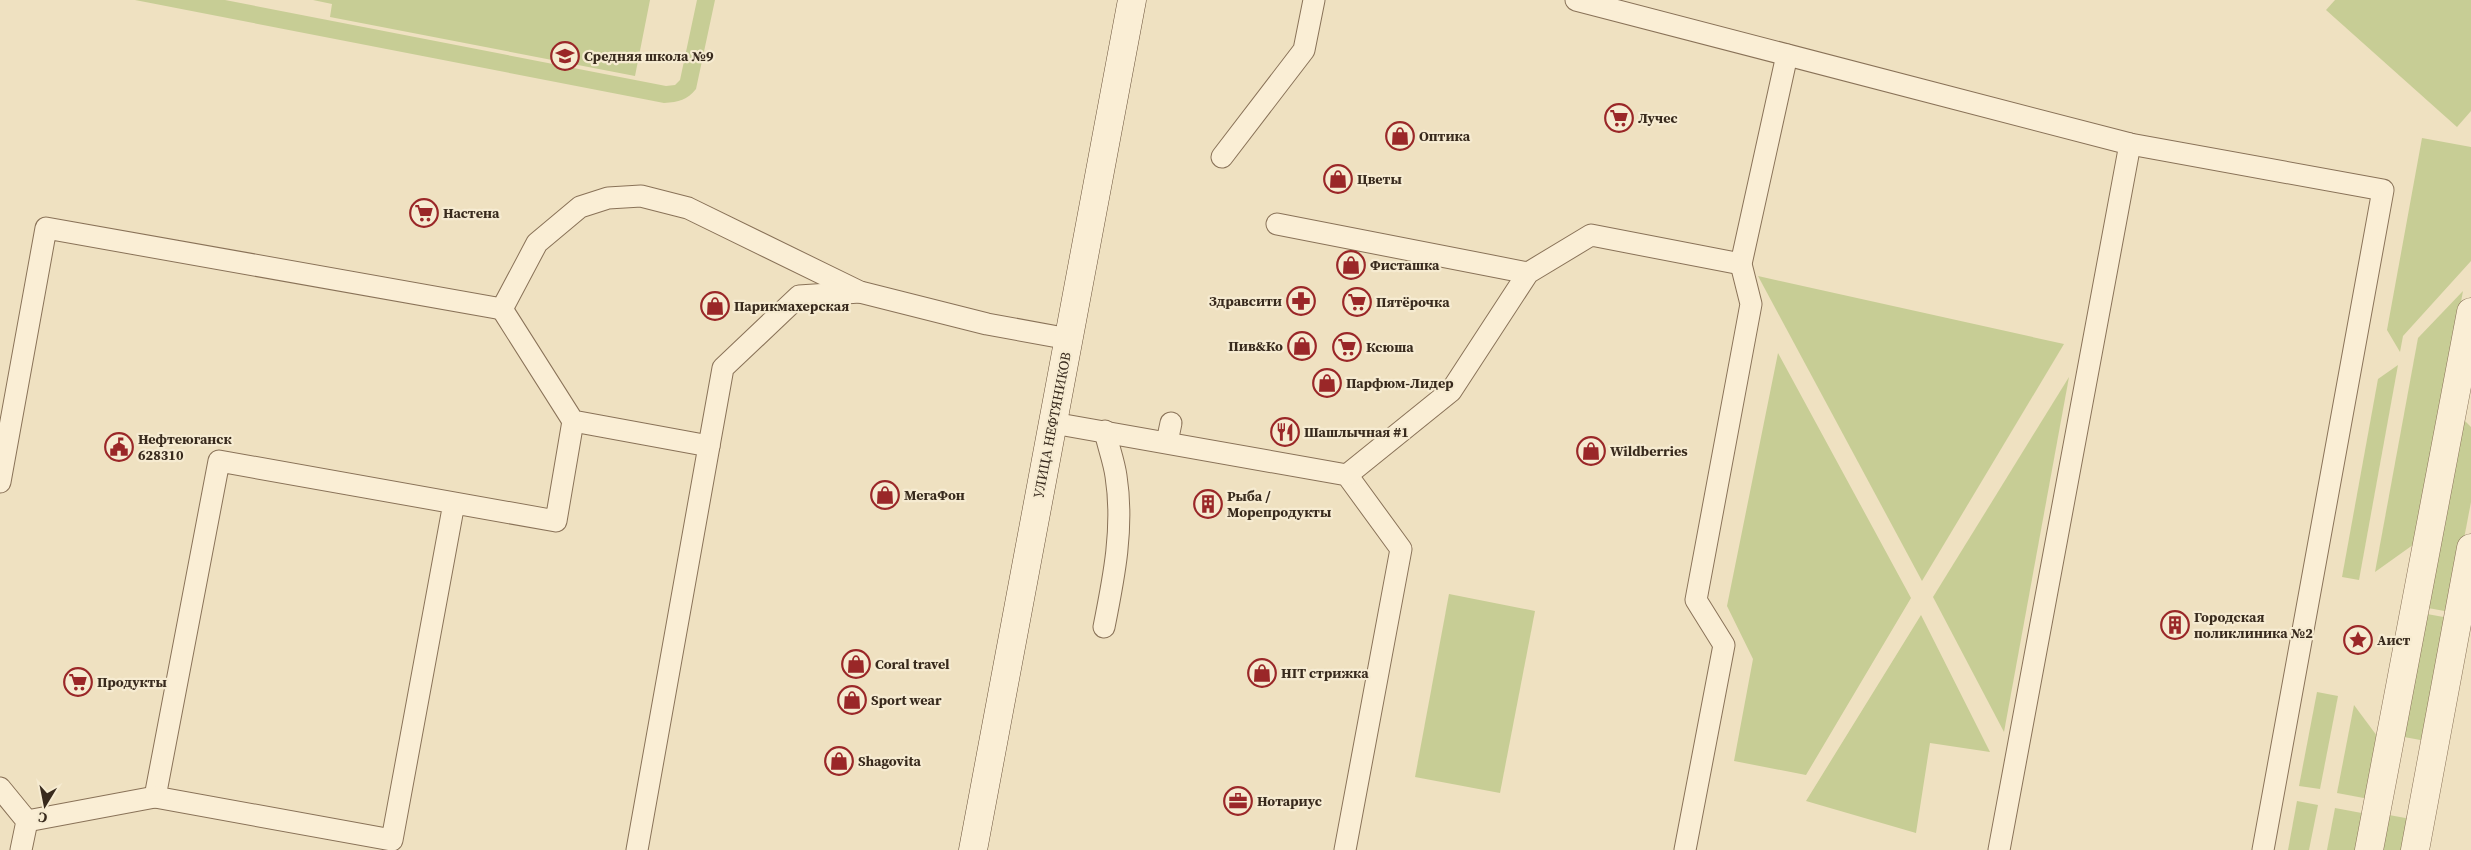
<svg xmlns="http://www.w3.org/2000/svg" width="2471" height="850" viewBox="0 0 2471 850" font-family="'Source Serif 4',serif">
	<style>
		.green { fill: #c7cd95 }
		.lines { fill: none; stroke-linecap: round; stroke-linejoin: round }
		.service-casing { stroke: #897258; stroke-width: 23 }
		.pedestrian-casing { stroke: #897258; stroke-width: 29 }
		.secondary-casing { stroke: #6b533b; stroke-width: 29 }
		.service { stroke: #faeed5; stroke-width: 21 }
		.pedestrian { stroke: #faeed5; stroke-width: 28 }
		.secondary { stroke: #faeed5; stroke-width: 28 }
		.labels { text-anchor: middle; stroke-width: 4.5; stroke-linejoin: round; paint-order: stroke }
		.poi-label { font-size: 14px; font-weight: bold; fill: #382a1d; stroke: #f6ebd1; text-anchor: start }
		.street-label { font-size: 14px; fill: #382a1d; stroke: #f6ebd1 }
	</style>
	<rect width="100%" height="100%" fill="#efe1c1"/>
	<!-- green -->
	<g class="green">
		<path d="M135,0H225L666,86L675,85L680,80L697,0H715L696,89C687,100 679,102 664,103Z"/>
		<polygon points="313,0 650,0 635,76 330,17 332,4"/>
		<polygon points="2335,0 2471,0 2471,111 2457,127 2326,10"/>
		<polygon points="2422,138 2471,147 2471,261 2403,336 2400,352 2387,330"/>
		<polygon points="1758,276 2064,344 1922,581"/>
		<polygon points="2463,291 2417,542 2375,572 2418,338"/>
		<polygon points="1778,353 1911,598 1806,775 1734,761 1753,659 1727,606"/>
		<polygon points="2398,365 2359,580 2342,577 2378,379"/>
		<polygon points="2069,377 2004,732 1933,597"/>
		<polygon points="2464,420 2471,427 2471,502 2450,612 2428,608"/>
		<polygon points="1449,594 1535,611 1500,793 1415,777"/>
		<polygon points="2427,614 2449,618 2426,741 2404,737"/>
		<polygon points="1921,615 1990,752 1930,743 1916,833 1806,801"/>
		<polygon points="2317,692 2338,696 2320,789 2299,786"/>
		<polygon points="2354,705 2380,740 2369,799 2337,793"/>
		<polygon points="2297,801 2318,805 2309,850 2288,850"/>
		<polygon points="2335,808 2367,814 2360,850 2327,850"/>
		<polygon points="2389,815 2411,819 2405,850 2382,850"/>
	</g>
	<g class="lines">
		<defs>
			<g id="service">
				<polyline points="1576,0 2130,144 2383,190 2263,850"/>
				<polyline points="1222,157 1304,50 1314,0"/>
				<polyline points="1277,224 1528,273"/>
				<polyline points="502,309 573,421 709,446 637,850"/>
				<polyline points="1053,423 1347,475 1401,549 1345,850"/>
				<polyline points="1167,442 1171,423"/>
				<polyline points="709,446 723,368 799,296 860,292"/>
				<polyline points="1347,475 1451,391 1528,273 1591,235 1741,264"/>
				<polyline points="0,482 46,228 502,309 537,243 580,207 608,198 641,196 688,208 860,292 987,324 1069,339"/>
				<polyline points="454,503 392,840 155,797 219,461 556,521 573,421"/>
				<path d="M1104,627C1114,577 1124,527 1116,476C1114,461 1108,446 1105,431"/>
				<polyline points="0,788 27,821 21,850"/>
				<polyline points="27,821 155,797"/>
				<polyline points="1685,850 1724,645 1696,600 1751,304 1741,264 1787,55"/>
				<polyline points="1999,850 2130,144"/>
			</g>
			<g id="pedestrian">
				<polyline points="2369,850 2471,312"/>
				<polyline points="2415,850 2471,548"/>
			</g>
			<polyline id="secondary" points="973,850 1132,0"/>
		</defs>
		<!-- service casing -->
		<use href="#service" class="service-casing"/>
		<!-- pedestrian casing -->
		<use href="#pedestrian" class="pedestrian-casing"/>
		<!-- secondary casing -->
		<use href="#secondary" class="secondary-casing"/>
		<!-- service -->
		<use href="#service" class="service"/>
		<!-- pedestrian -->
		<use href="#pedestrian" class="pedestrian"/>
		<!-- secondary -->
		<use href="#secondary" class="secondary"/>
	</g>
	<!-- icons -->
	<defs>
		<symbol id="school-ring" viewBox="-11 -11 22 22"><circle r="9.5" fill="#f6ebd1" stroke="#9a2728" stroke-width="1.5"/><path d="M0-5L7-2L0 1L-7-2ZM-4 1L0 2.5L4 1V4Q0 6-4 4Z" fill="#9a2728"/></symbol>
		<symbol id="supermarket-ring" viewBox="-11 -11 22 22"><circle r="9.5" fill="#f6ebd1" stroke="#9a2728" stroke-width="1.5"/><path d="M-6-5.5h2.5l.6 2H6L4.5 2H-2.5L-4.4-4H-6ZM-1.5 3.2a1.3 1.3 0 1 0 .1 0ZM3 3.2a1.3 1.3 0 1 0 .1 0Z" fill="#9a2728"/></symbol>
		<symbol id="shop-ring" viewBox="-11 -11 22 22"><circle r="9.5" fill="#f6ebd1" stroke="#9a2728" stroke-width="1.5"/><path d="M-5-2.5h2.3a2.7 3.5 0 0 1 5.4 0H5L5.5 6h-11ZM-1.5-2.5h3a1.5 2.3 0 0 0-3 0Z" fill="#9a2728"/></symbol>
		<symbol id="pharmacy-ring" viewBox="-11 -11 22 22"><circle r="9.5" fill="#f6ebd1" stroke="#9a2728" stroke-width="1.5"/><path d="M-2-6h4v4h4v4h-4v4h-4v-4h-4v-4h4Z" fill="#9a2728"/></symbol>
		<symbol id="restaurant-ring" viewBox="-11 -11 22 22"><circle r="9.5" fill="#f6ebd1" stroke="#9a2728" stroke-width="1.5"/><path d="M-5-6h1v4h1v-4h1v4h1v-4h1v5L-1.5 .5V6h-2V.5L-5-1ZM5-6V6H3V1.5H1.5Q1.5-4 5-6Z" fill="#9a2728"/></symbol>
		<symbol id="civic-ring" viewBox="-11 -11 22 22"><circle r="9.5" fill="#f6ebd1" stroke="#9a2728" stroke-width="1.5"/><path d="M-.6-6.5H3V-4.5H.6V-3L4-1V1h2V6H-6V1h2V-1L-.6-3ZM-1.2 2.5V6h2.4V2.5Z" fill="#9a2728"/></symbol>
		<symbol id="building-ring" viewBox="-11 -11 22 22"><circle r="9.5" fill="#f6ebd1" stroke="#9a2728" stroke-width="1.5"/><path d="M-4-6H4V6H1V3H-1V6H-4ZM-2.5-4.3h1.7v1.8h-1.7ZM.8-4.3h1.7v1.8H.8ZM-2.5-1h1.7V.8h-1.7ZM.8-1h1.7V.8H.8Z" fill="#9a2728"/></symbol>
		<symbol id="sight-ring" viewBox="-11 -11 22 22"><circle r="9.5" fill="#f6ebd1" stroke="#9a2728" stroke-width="1.5"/><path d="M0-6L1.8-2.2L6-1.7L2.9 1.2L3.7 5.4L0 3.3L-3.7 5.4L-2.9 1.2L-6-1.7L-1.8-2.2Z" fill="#9a2728"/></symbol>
		<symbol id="office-ring" viewBox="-11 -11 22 22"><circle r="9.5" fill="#f6ebd1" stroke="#9a2728" stroke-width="1.5"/><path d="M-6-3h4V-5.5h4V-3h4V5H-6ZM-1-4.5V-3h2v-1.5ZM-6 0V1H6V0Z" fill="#9a2728"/></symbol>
	</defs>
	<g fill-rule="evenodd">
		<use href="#school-ring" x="549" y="40" width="32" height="32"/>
		<use href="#supermarket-ring" x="1603" y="102" width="32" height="32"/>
		<use href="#shop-ring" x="1384" y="120" width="32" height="32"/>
		<use href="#shop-ring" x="1322" y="163" width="32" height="32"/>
		<use href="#supermarket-ring" x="408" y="197" width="32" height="32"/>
		<use href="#shop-ring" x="1335" y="249" width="32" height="32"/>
		<use href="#pharmacy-ring" x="1285" y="285" width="32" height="32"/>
		<use href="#supermarket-ring" x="1341" y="286" width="32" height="32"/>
		<use href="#shop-ring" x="699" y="290" width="32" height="32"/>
		<use href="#shop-ring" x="1286" y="330" width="32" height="32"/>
		<use href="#supermarket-ring" x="1331" y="331" width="32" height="32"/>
		<use href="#shop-ring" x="1311" y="367" width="32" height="32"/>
		<use href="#restaurant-ring" x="1269" y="416" width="32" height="32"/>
		<use href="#civic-ring" x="103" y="431" width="32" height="32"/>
		<use href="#shop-ring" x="1575" y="435" width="32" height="32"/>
		<use href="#shop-ring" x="869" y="479" width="32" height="32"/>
		<use href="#building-ring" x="1192" y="488" width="32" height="32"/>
		<use href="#building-ring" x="2159" y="609" width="32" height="32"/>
		<use href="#sight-ring" x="2342" y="624" width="32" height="32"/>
		<use href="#shop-ring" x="840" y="648" width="32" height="32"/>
		<use href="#shop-ring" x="1246" y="657" width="32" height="32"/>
		<use href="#supermarket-ring" x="62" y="666" width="32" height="32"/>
		<use href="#shop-ring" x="836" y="684" width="32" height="32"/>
		<use href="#shop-ring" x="823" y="745" width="32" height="32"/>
		<use href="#office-ring" x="1222" y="785" width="32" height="32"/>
	</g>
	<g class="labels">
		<!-- poi labels -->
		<g class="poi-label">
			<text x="584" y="61">Средняя школа №9</text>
			<text x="1638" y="123">Лучес</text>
			<text x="1419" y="141">Оптика</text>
			<text x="1357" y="184">Цветы</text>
			<text x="443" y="218">Настена</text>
			<text x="1370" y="270">Фисташка</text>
			<text x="1282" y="306" text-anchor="end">Здравсити</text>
			<text x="1376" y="307">Пятёрочка</text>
			<text x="734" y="311">Парикмахерская</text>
			<text x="1283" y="351" text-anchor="end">Пив&amp;Ко</text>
			<text x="1366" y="352">Ксюша</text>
			<text x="1346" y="388">Парфюм-Лидер</text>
			<text x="1304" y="437">Шашлычная #1</text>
			<text x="138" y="444">Нефтеюганск<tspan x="138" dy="16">628310</tspan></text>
			<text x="1610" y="456">Wildberries</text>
			<text x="904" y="500">МегаФон</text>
			<text x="1227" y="501">Рыба /<tspan x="1227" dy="16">Морепродукты</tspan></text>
			<text x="2194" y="622">Городская<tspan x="2194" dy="16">поликлиника №2</tspan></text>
			<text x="2377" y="645">Аист</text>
			<text x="875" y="669">Coral travel</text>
			<text x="1281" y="678">HIT стрижка</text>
			<text x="97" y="687">Продукты</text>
			<text x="871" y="705">Sport wear</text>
			<text x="858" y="766">Shagovita</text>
			<text x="1257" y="806">Нотариус</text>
		</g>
		<!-- street labels -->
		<g class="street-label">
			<text transform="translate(1052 425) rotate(-79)" y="5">УЛИЦА НЕФТЯНИКОВ</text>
		</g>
	</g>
	<!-- north arrow -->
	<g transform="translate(45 805) rotate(190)" stroke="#f6ebd1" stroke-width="4" paint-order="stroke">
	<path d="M0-4L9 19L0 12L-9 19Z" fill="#382a1d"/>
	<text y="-8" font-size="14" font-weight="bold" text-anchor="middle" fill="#382a1d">С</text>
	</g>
</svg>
